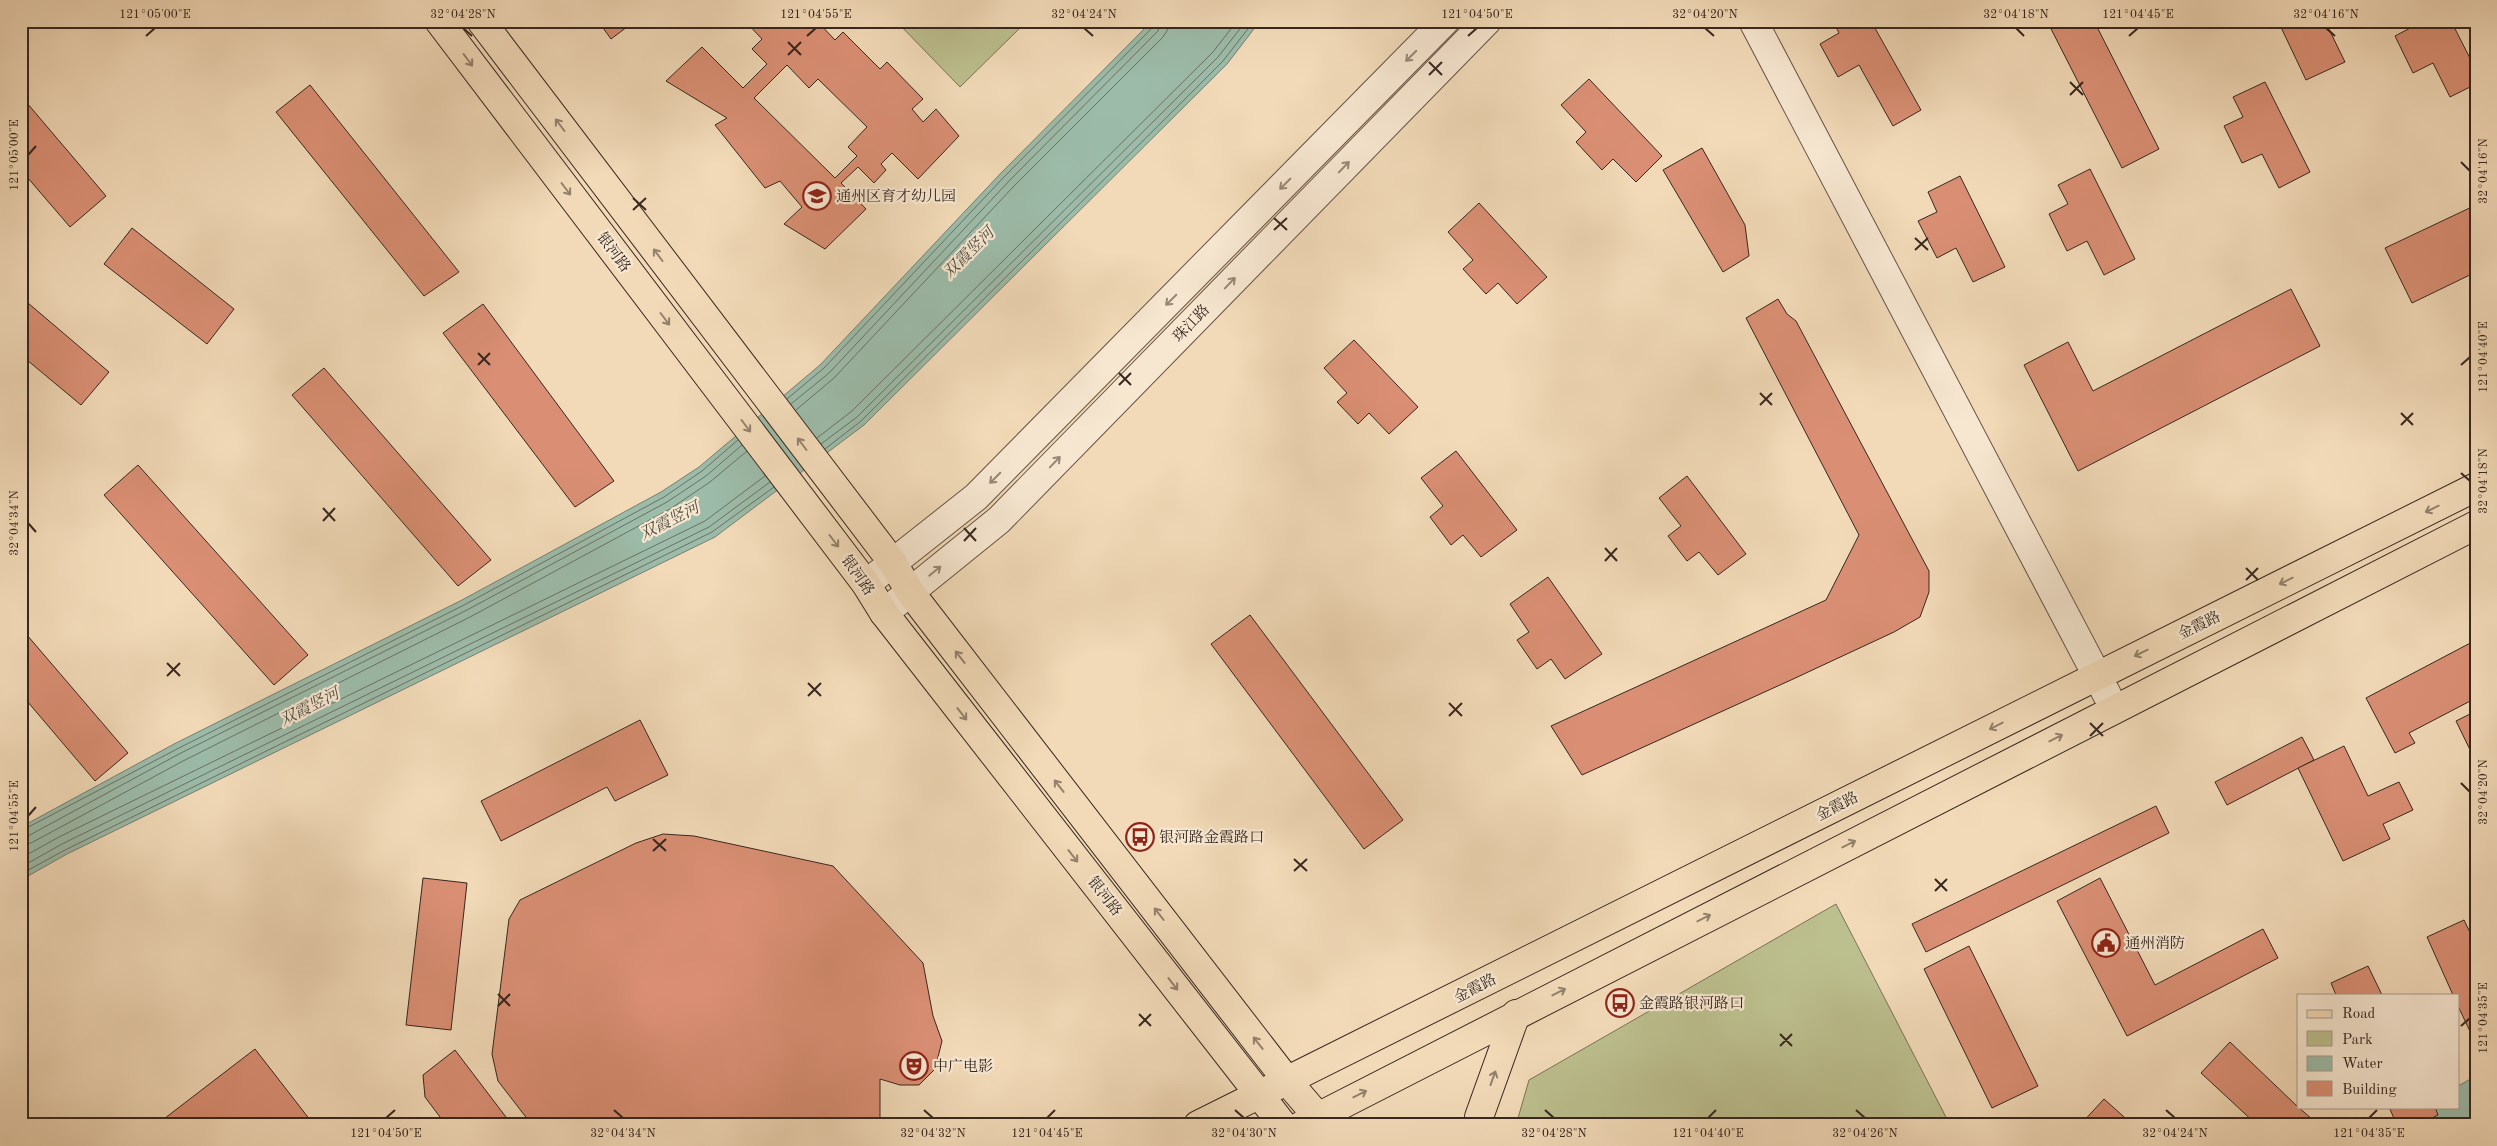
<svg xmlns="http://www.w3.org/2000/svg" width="2497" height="1146" viewBox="0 0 2497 1146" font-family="'Old Standard TT','Noto Serif SC',serif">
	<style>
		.green { fill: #bcbf8e; stroke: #7a7356 }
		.water { fill: #9cbba9; stroke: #748072 }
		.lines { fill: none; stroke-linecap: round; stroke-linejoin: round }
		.shore { stroke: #6a7164; stroke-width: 1 }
		.building { fill: #da8f74; stroke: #37271f; fill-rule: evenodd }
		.minor-casing { stroke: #665445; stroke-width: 30 }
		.major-casing { stroke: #37271f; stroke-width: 30 }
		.minor { stroke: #f7e7d1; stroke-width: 28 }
		.major { stroke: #f2dab8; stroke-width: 28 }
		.oneway { stroke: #978778 }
		.oneway2 { stroke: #94806c }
		.ticks { fill: none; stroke: #37271f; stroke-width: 2 }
		.labels { text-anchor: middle; stroke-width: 4.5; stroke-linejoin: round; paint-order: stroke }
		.poi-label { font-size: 15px; fill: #37271f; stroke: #f7e7d1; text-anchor: start }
		.street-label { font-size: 15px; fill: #37271f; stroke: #f7e7d1 }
		.water-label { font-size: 16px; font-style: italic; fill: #504c42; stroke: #f7e7d1 }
		.neatline { fill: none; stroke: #37271f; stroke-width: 2 }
		.ticks-label { font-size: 12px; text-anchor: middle; fill: #37271f }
	</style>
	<rect width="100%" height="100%" fill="#f2dab8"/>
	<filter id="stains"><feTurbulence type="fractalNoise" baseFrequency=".004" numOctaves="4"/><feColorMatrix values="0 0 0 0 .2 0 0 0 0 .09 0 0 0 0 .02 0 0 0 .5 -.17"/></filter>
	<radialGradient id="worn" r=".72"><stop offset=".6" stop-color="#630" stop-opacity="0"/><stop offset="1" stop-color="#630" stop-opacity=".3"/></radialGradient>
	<!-- green -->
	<g class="green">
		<polygon points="896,21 1026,21 1026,22 960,87"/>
		<polygon points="1836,904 1949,1123 1945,1125 1516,1125 1529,1080"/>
	</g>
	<!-- water -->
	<g class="water">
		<polygon points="1152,21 1260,21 1227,64 864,425 715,537 67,854 21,880 21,827 174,744 462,600 661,492 699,467 820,365 1001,173"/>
		<polygon points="2476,1076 2476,1115 2452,1125 2385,1125 2418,1107 2458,1107 2458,1086"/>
	</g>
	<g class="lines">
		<!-- shore -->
		<g class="shore">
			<polyline points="787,399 824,368 1004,177 1153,27 1155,21"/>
			<polyline points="791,404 829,373 1009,181 1158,31 1161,21"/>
			<polyline points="796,410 834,378 1014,186 1163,37 1168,29 1169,21"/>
			<polyline points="817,438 852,411 1213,52 1237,21"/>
			<polyline points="821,444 857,417 1218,57 1246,21"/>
			<polyline points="825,449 861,421 1174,110 1223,61 1254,21"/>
			<polyline points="21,831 177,749 464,605 664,497 702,471 738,440"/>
			<polyline points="21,837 28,836 179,754 467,610 667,502 706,476 742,445"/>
			<polyline points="21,845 31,843 183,761 470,617 670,509 710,482 747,451"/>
			<polyline points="21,858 59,837 705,521 765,476"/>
			<polyline points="21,867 62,844 709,527 770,482"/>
			<polyline points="21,874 65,850 712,532 774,487"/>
		</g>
	</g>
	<!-- building -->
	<g class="building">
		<polygon points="598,21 635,21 611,39"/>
		<path d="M745,21H817L835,40L843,32L880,69L887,62L923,99L912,109L923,122L936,109L959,136L918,179L892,153L881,164L886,170L874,183L858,167L841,183L866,209L825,249L784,224L802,207L780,181L765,188L715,125L727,118L666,81L702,47L743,88L767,64L752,49L762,39ZM787,65L809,88L818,79L867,127L848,147L857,156L835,178L754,98Z"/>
		<polygon points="1833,21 1871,21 1921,110 1893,126 1859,65 1838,77 1820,44 1839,33"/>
		<polygon points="2047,21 2094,21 2159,149 2122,168"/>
		<polygon points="2278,21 2325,21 2345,62 2306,80"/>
		<polygon points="2412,21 2451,21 2476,70 2476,84 2450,97 2433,63 2413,73 2395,36 2414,26"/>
		<polygon points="1589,79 1662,156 1636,182 1613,159 1602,170 1576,142 1586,132 1561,105"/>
		<polygon points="2265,82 2310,172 2279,188 2262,154 2242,163 2224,126 2243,117 2233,97"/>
		<polygon points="310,85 459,272 424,296 276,112"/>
		<polygon points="21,96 106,196 70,227 21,170"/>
		<polygon points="1702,148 1745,225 1749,256 1723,272 1663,170"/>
		<polygon points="2090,169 2135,259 2104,275 2087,241 2067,251 2049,214 2068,204 2058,185"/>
		<polygon points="1960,176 2005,267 1973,282 1956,248 1937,258 1918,221 1937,212 1928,192"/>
		<polygon points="1479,203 1547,277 1517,304 1498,283 1486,294 1463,269 1473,260 1448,232"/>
		<polygon points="2476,205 2476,272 2412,303 2385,248"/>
		<polygon points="132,228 234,309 207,344 104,264"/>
		<polygon points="2291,289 2320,346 2078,471 2024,365 2068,342 2093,391"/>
		<polygon points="21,297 109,372 81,405 21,355"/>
		<polygon points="1778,299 1787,314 1796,321 1929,571 1929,592 1920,617 1894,632 1791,680 1582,775 1551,726 1826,600 1859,535 1746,318"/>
		<polygon points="483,304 614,481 575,507 443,333"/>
		<polygon points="1354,340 1418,407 1389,434 1369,413 1358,424 1337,402 1347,393 1324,368"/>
		<polygon points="324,368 491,560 458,586 292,395"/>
		<polygon points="1456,451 1517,530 1481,557 1463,535 1451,545 1430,517 1443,506 1421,478"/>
		<polygon points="138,465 308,655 274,685 104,495"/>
		<polygon points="1687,476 1746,554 1718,575 1699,552 1687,561 1668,536 1681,526 1659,498"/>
		<polygon points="1548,577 1602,654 1565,679 1551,659 1537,669 1517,640 1529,632 1510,604"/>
		<polygon points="1250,615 1403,820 1364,849 1211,644"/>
		<polygon points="21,628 128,753 95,781 21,694"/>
		<polygon points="2476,640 2476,698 2409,733 2415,743 2395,753 2366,698"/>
		<polygon points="2476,711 2476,762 2456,721"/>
		<polygon points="640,720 668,775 615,801 607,787 501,841 481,801"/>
		<polygon points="2302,737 2314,760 2227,805 2215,782"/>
		<polygon points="2344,746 2368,796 2399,782 2413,810 2383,824 2390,839 2343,861 2298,768"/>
		<polygon points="2156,806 2169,833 1926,952 1912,924"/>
		<polygon points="663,834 694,836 833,866 923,963 933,1016 942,1041 935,1069 919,1085 900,1085 880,1079 880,1117 872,1125 532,1125 498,1081 492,1054 509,919 520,900 636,843"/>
		<polygon points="423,878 467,883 451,1030 406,1025"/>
		<polygon points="2100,878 2155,985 2263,929 2278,958 2127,1036 2057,901"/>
		<polygon points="2464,920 2476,945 2476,1044 2458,1006 2458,995 2453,995 2427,937"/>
		<polygon points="1969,946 2038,1086 1992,1108 1924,969"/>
		<polygon points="2368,966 2382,995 2336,995 2331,983"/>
		<polygon points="2230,1042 2298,1107 2319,1125 2257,1125 2201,1073"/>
		<polygon points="255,1049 314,1125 156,1125"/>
		<polygon points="455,1050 512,1125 446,1125 425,1097 423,1075"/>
		<polygon points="2104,1099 2133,1125 2080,1125"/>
		<polygon points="2389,1107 2435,1107 2438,1115 2418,1125 2397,1125"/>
	</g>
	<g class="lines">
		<defs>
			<g id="minor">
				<polyline points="1753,21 2114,708"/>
				<polyline points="866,584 976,497 1445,21"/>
				<polyline points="884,613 999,520 1487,21"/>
			</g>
			<g id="major">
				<polyline points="439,21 866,584 884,613 1283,1125"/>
				<polyline points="481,21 893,563 910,592 1288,1082 1325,1125"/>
				<polyline points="1198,1125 2476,487"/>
				<polyline points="1302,1125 2476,525"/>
				<polyline points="1479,1125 1479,1117 1516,1014"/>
			</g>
		</defs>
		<!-- minor casing -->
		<use href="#minor" class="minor-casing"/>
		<!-- major casing -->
		<use href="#major" class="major-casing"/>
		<!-- minor -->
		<use href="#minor" class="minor"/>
		<!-- major -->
		<use href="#major" class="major"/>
	</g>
	<!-- one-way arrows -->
	<defs><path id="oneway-shaft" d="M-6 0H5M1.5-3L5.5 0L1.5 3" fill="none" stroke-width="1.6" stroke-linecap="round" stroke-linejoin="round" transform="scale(1.25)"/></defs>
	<g class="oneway">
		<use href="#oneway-shaft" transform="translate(1411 56) rotate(135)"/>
		<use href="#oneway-shaft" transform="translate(1344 167) rotate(-46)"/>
		<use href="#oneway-shaft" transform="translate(1285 184) rotate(135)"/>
		<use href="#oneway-shaft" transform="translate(1230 283) rotate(-46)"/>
		<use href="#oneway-shaft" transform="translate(1171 300) rotate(135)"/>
		<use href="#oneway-shaft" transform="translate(1055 462) rotate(-46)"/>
		<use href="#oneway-shaft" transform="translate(995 478) rotate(135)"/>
		<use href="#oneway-shaft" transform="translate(935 571) rotate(-39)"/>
	</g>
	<g class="oneway2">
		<use href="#oneway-shaft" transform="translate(468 60) rotate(53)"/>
		<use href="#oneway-shaft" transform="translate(560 125) rotate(-127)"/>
		<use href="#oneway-shaft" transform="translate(566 189) rotate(53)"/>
		<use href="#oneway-shaft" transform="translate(658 255) rotate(-127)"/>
		<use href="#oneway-shaft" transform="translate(665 319) rotate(53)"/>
		<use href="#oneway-shaft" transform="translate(746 426) rotate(53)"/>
		<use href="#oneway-shaft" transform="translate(802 444) rotate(-127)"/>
		<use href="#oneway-shaft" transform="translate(2432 509) rotate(154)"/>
		<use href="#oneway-shaft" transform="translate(834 541) rotate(53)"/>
		<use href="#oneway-shaft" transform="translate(2286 581) rotate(154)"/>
		<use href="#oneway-shaft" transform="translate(2141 653) rotate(154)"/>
		<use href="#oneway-shaft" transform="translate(960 657) rotate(-128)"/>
		<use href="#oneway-shaft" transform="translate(962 714) rotate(52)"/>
		<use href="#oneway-shaft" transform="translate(1996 726) rotate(153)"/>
		<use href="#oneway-shaft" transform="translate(2056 738) rotate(-27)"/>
		<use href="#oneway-shaft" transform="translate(1059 786) rotate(-128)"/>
		<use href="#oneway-shaft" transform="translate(1849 844) rotate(-27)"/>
		<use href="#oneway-shaft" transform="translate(1073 856) rotate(52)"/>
		<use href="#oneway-shaft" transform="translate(1159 914) rotate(-128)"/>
		<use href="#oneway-shaft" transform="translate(1704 918) rotate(-27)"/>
		<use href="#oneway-shaft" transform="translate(1173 984) rotate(52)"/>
		<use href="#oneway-shaft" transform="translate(1559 992) rotate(-27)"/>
		<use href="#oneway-shaft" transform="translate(1258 1043) rotate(-128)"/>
		<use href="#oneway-shaft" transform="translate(1493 1078) rotate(-70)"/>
		<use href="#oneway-shaft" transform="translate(1360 1094) rotate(-27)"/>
	</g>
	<!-- ticks -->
	<path class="ticks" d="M463,28L472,36M1084,28L1093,36M1705,28L1714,36M2016,28L2024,36M2326,28L2335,36M146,36L155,28M807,36L816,28M1468,36L1477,28M2129,36L2138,28M788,42L801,55M788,55L801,42M1429,62L1442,75M1429,75L1442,62M2070,82L2083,95M2070,95L2083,82M28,155L36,146M2461,162L2470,171M633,198L646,210M633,210L646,198M1274,218L1287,230M1274,230L1287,218M1915,238L1928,250M1915,250L1928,238M478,353L490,365M478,365L490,353M2461,365L2470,357M1119,373L1131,385M1119,385L1131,373M1760,393L1772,405M1760,405L1772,393M2401,413L2413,425M2401,425L2413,413M2461,473L2470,481M323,508L335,521M323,521L335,508M28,523L36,532M964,528L976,541M964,541L976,528M1605,548L1617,561M1605,561L1617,548M2246,568L2258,580M2246,580L2258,568M167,663L180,676M167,676L180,663M808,683L821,696M808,696L821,683M1449,703L1462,716M1449,716L1462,703M2090,723L2103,736M2090,736L2103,723M2461,783L2470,792M28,816L36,807M653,839L666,851M653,851L666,839M1294,859L1307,871M1294,871L1307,859M1935,879L1947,891M1935,891L1947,879M498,994L510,1006M498,1006L510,994M1139,1014L1151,1026M1139,1026L1151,1014M2461,1026L2470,1018M1780,1034L1792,1046M1780,1046L1792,1034M614,1110L623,1118M924,1110L933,1118M1235,1110L1244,1118M1545,1110L1554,1118M1856,1110L1865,1118M2166,1110L2175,1118M386,1118L395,1110M1047,1118L1055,1110M1708,1118L1716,1110M2369,1118L2377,1110"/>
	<!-- icons -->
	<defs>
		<symbol id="school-ring" viewBox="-11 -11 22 22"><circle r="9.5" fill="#f7e7d1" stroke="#8f2418" stroke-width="1.5"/><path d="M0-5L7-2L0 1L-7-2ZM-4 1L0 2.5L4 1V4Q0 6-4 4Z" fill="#8f2418"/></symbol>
		<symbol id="bus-ring" viewBox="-11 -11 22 22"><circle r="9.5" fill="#f7e7d1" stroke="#8f2418" stroke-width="1.5"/><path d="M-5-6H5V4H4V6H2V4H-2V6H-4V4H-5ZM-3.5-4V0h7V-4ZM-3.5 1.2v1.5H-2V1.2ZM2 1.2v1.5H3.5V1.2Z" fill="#8f2418"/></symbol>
		<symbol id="civic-ring" viewBox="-11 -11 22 22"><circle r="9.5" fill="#f7e7d1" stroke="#8f2418" stroke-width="1.5"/><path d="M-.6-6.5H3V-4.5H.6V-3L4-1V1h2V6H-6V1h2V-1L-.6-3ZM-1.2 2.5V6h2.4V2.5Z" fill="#8f2418"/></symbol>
		<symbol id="theatre-ring" viewBox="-11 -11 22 22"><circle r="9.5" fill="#f7e7d1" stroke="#8f2418" stroke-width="1.5"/><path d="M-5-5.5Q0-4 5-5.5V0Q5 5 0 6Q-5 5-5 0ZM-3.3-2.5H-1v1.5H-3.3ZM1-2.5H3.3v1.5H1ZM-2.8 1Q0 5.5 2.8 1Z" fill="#8f2418"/></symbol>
	</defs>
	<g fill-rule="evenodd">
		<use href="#school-ring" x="801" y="180" width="32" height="32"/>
		<use href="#bus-ring" x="1124" y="821" width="32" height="32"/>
		<use href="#civic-ring" x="2090" y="927" width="32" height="32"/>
		<use href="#bus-ring" x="1604" y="987" width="32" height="32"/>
		<use href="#theatre-ring" x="898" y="1050" width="32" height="32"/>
	</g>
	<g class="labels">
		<!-- poi labels -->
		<g class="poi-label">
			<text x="836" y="201">通州区育才幼儿园</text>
			<text x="1159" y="842">银河路金霞路口</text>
			<text x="2125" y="948">通州消防</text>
			<text x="1639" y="1008">金霞路银河路口</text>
			<text x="933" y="1071">中广电影</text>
		</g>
		<!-- street labels -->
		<g class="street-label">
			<text transform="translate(614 252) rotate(53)" y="5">银河路</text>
			<text transform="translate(1191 323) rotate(-46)" y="5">珠江路</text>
			<text transform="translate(858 575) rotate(55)" y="5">银河路</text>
			<text transform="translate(2199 625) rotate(-26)" y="5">金霞路</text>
			<text transform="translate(1837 806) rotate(-27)" y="5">金霞路</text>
			<text transform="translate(1105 896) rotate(52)" y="5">银河路</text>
			<text transform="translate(1475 988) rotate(-27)" y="5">金霞路</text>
		</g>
		<!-- water labels -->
		<g class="water-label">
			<text transform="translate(968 252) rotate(-45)" y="6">双霞竖河</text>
			<text transform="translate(669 520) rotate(-27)" y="6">双霞竖河</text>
			<text transform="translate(309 706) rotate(-27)" y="6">双霞竖河</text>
		</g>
	</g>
	<!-- margin -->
	<rect width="2497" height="1146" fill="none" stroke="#f2dab8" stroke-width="55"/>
	<!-- legend -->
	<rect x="2297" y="994" width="162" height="115" fill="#f7e7d1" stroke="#aa9a8a"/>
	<rect x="2307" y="1010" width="25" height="8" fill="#f2dab8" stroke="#aa9a8a"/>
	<text x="2342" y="1018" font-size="15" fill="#37271f">Road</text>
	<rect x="2307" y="1031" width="25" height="15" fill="#bcbf8e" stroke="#aa9a8a"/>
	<text x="2342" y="1044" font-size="15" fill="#37271f">Park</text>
	<rect x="2307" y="1056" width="25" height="15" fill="#9cbba9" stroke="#aa9a8a"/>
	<text x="2342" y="1068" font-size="15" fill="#37271f">Water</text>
	<rect x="2307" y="1081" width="25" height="15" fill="#da8f74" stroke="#aa9a8a"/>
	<text x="2342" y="1094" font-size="15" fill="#37271f">Building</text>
	<rect x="28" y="28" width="2442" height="1090" class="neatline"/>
	<g class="ticks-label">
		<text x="155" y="18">121°05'00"E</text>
		<text x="463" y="18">32°04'28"N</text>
		<text x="816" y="18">121°04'55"E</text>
		<text x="1084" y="18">32°04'24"N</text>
		<text x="1477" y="18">121°04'50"E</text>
		<text x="1705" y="18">32°04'20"N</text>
		<text x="2016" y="18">32°04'18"N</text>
		<text x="2138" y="18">121°04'45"E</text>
		<text x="2326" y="18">32°04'16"N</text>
		<text transform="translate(14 155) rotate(-90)" y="4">121°05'00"E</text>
		<text transform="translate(2483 171) rotate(-90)" y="4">32°04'16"N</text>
		<text transform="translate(2483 357) rotate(-90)" y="4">121°04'40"E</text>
		<text transform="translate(2483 481) rotate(-90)" y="4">32°04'18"N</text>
		<text transform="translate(14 523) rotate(-90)" y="4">32°04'34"N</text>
		<text transform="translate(2483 792) rotate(-90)" y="4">32°04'20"N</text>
		<text transform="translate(14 816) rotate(-90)" y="4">121°04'55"E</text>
		<text transform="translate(2483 1018) rotate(-90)" y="4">121°04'35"E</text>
		<text x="386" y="1137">121°04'50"E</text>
		<text x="623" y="1137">32°04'34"N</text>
		<text x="933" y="1137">32°04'32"N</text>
		<text x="1047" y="1137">121°04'45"E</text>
		<text x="1244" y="1137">32°04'30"N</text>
		<text x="1554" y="1137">32°04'28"N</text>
		<text x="1708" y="1137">121°04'40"E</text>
		<text x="1865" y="1137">32°04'26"N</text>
		<text x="2175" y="1137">32°04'24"N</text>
		<text x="2369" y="1137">121°04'35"E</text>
	</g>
	<rect width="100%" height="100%" filter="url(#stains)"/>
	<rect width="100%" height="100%" fill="url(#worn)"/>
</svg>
